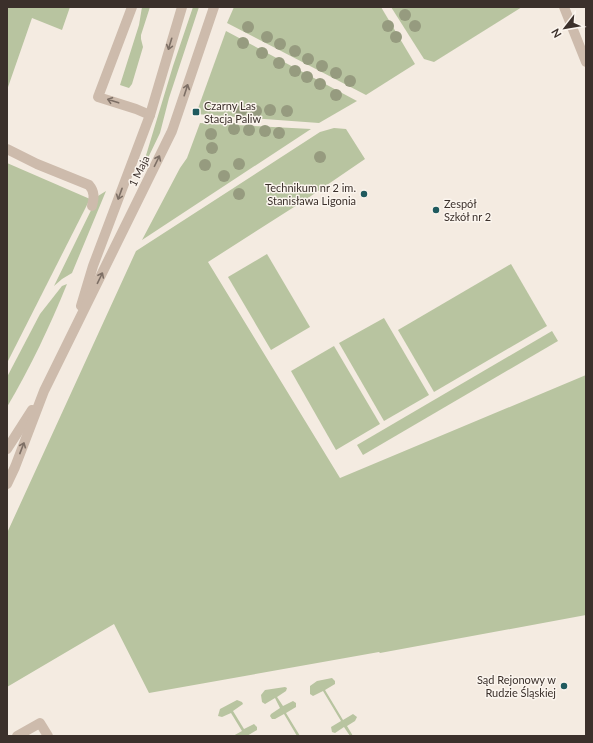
<svg xmlns="http://www.w3.org/2000/svg" width="593" height="743" viewBox="0 0 593 743" font-family="Lato,sans-serif">
	<style>
		.green { fill: #b8c4a0 }
		.lines { fill: none; stroke-linecap: round; stroke-linejoin: round }
		.minor { stroke: #cdbbac; stroke-width: 10 }
		.tree { fill: #969b7f }
		.oneway { stroke: #7d6f65 }
		.poi-dot { fill: #1f5a5e; stroke: #fbf5ee; stroke-width: 1.5 }
		.labels { text-anchor: middle; stroke-width: 3; stroke-linejoin: round; paint-order: stroke }
		.poi-label { font-size: 11px; fill: #3b302b; stroke: #fbf5ee; text-anchor: start }
		.street-label { font-size: 11px; fill: #3b302b; stroke: #fbf5ee }
	</style>
	<rect width="100%" height="100%" fill="#f4ebe1"/>
	<!-- green -->
	<g class="green">
		<polygon points="7,7 70,7 62,30 32,18 7,90"/>
		<polygon points="142,7 150,7 141,35 141,39 143,47 132,84 129,88 120,85 139,25"/>
		<polygon points="193,7 199,7 169,98 160,133 147,160 146,162 144,162 173,66"/>
		<polygon points="234,7 381,7 415,64 366,95 227,23"/>
		<polygon points="391,7 522,7 434,62 424,59"/>
		<polygon points="226,31 357,101 319,123 196,114"/>
		<polygon points="200,123 311,129 142,240 180,168 187,158"/>
		<polygon points="334,128 346,129 365,159 305,200 208,262 340,478 586,375 586,615 380,653 379,652 149,693 114,624 7,687 7,533 136,251 320,132"/>
		<polygon points="7,163 90,199 7,363"/>
		<polygon points="106,191 72,273 62,279 54,286 98,196"/>
		<polygon points="267,254 310,327 271,350 228,277"/>
		<polygon points="511,264 547,326 434,392 398,330"/>
		<path d="M67,284C50,326 30,368 7,407V377L40,314L62,286Z"/>
		<polygon points="384,318 429,395 384,421 339,343"/>
		<polygon points="552,331 558,341 363,455 357,445"/>
		<polygon points="334,346 380,424 336,450 291,371"/>
		<polygon points="332,678 335,681 335,684 325,690 343,720 353,714 357,717 355,721 347,726 353,736 350,736 344,727 335,733 332,732 331,727 341,721 323,691 313,696 310,694 310,686 317,681"/>
		<polygon points="285,687 287,688 286,691 277,697 283,706 293,701 296,703 296,707 286,713 300,736 297,736 284,714 275,719 272,719 270,716 271,714 280,708 275,698 265,704 262,702 261,695 265,690"/>
		<polygon points="237,700 242,702 243,704 233,711 244,729 254,724 257,727 257,730 247,736 233,736 242,731 231,713 222,717 218,716 220,709"/>
	</g>
	<g class="lines">
		<!-- minor -->
		<g class="minor">
			<polyline points="132,7 98,97 136,109 150,115"/>
			<polyline points="564,7 586,62"/>
			<path d="M7,149L37,164L89,185C95,192 94,198 92,206"/>
			<polyline points="81,306 93,266 150,115 182,7"/>
			<polyline points="7,449 32,410"/>
			<polyline points="7,484 15,467 44,391 172,131 214,7"/>
			<polyline points="17,736 40,723 48,736"/>
		</g>
	</g>
	<!-- trees -->
	<g class="tree">
		<circle cx="405" cy="15" r="6"/>
		<circle cx="388" cy="26" r="6"/>
		<circle cx="415" cy="26" r="6"/>
		<circle cx="248" cy="27" r="6"/>
		<circle cx="267" cy="37" r="6"/>
		<circle cx="396" cy="37" r="6"/>
		<circle cx="243" cy="43" r="6"/>
		<circle cx="280" cy="44" r="6"/>
		<circle cx="295" cy="51" r="6"/>
		<circle cx="262" cy="53" r="6"/>
		<circle cx="308" cy="59" r="6"/>
		<circle cx="279" cy="63" r="6"/>
		<circle cx="322" cy="66" r="6"/>
		<circle cx="295" cy="71" r="6"/>
		<circle cx="336" cy="73" r="6"/>
		<circle cx="307" cy="77" r="6"/>
		<circle cx="350" cy="81" r="6"/>
		<circle cx="320" cy="84" r="6"/>
		<circle cx="336" cy="95" r="6"/>
		<circle cx="270" cy="110" r="6"/>
		<circle cx="241" cy="111" r="6"/>
		<circle cx="256" cy="111" r="6"/>
		<circle cx="287" cy="111" r="6"/>
		<circle cx="234" cy="129" r="6"/>
		<circle cx="249" cy="130" r="6"/>
		<circle cx="265" cy="131" r="6"/>
		<circle cx="279" cy="133" r="6"/>
		<circle cx="211" cy="134" r="6"/>
		<circle cx="212" cy="148" r="6"/>
		<circle cx="320" cy="157" r="6"/>
		<circle cx="239" cy="164" r="6"/>
		<circle cx="205" cy="165" r="6"/>
		<circle cx="224" cy="176" r="6"/>
		<circle cx="239" cy="194" r="6"/>
	</g>
	<!-- one-way arrows -->
	<defs><path id="oneway-shaft" d="M-6 0H5M1.5-3L5.5 0L1.5 3" fill="none" stroke-width="1.6" stroke-linecap="round" stroke-linejoin="round"/></defs>
	<g class="oneway">
		<use href="#oneway-shaft" transform="translate(170 44) rotate(107)"/>
		<use href="#oneway-shaft" transform="translate(186 90) rotate(-72)"/>
		<use href="#oneway-shaft" transform="translate(113 101) rotate(-162)"/>
		<use href="#oneway-shaft" transform="translate(157 161) rotate(-64)"/>
		<use href="#oneway-shaft" transform="translate(120 194) rotate(110)"/>
		<use href="#oneway-shaft" transform="translate(100 278) rotate(-64)"/>
		<use href="#oneway-shaft" transform="translate(22 448) rotate(-69)"/>
	</g>
	<!-- markers -->
	<g class="poi-dot">
		<rect x="192" y="108" width="8" height="8" rx="2"/>
		<circle cx="364" cy="194" r="4"/>
		<circle cx="436" cy="210" r="4"/>
		<circle cx="564" cy="686" r="4"/>
	</g>
	<g class="labels">
		<!-- poi labels -->
		<g class="poi-label">
			<text x="204" y="110">Czarny Las<tspan x="204" dy="13">Stacja Paliw</tspan></text>
			<text x="356" y="192" text-anchor="end">Technikum nr 2 im.<tspan x="356" dy="13">Stanisława Ligonia</tspan></text>
			<text x="444" y="208">Zespół<tspan x="444" dy="13">Szkół nr 2</tspan></text>
			<text x="556" y="684" text-anchor="end">Sąd Rejonowy w<tspan x="556" dy="13">Rudzie Śląskiej</tspan></text>
		</g>
		<!-- street labels -->
		<g class="street-label">
			<text transform="translate(139 171) rotate(-64)" y="4">1 Maja</text>
		</g>
	</g>
	<!-- border -->
	<rect width="593" height="743" fill="none" stroke="#3b302b" stroke-width="16"/>
	<!-- north arrow -->
	<g transform="translate(565 28) rotate(239)" stroke="#fbf5ee" stroke-width="3" paint-order="stroke">
	<path d="M0-3L7 15L0 10L-7 15Z" fill="#3b302b"/>
	<text y="-6" font-size="11" font-weight="bold" text-anchor="middle" fill="#3b302b">N</text>
	</g>
</svg>
